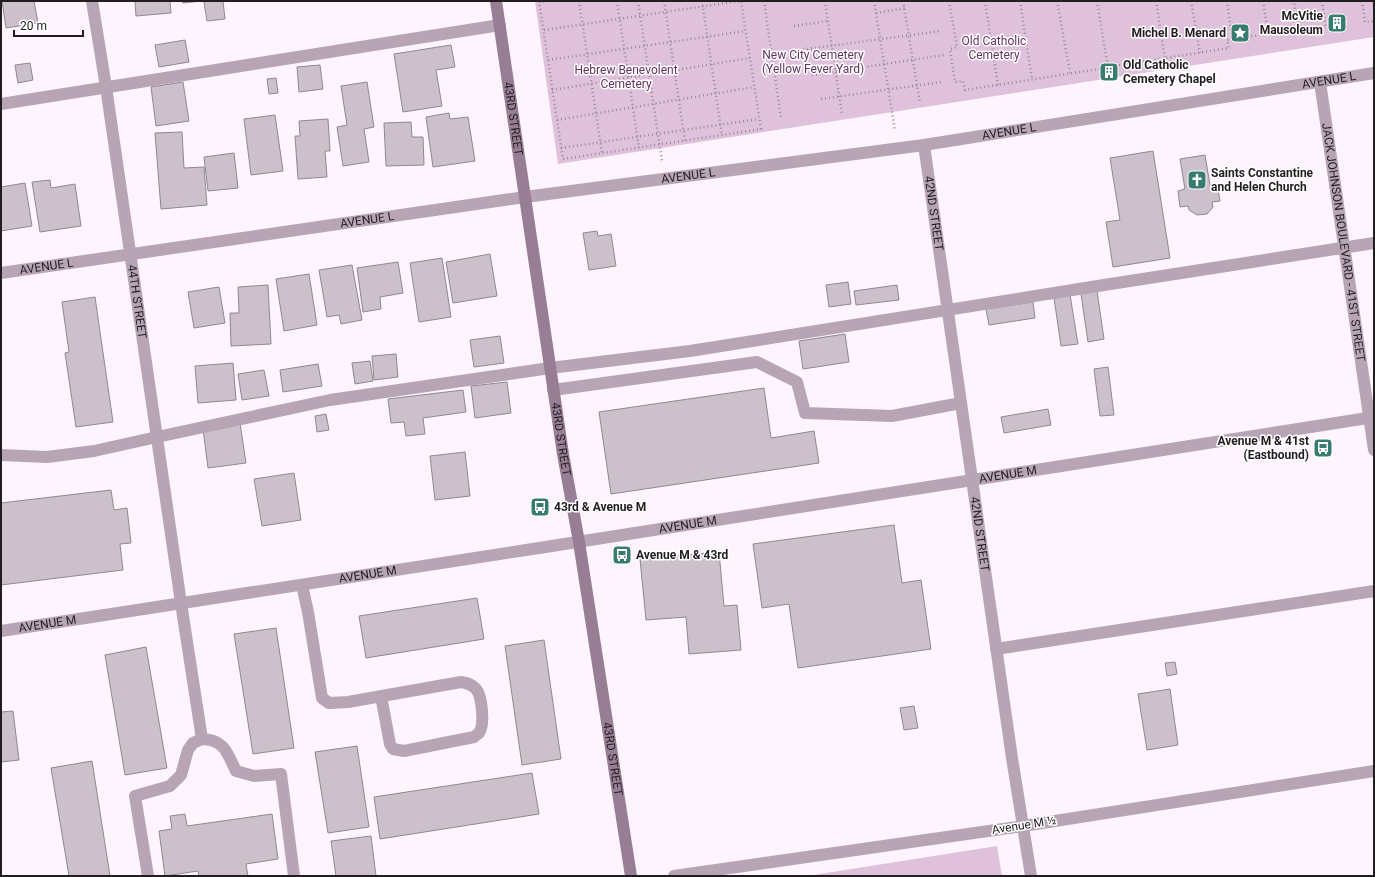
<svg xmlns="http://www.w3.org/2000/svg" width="1375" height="877" viewBox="0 0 1375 877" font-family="Roboto,sans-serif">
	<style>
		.green { fill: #e0c1dc }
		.building { fill: #ccc1cb; stroke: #928790 }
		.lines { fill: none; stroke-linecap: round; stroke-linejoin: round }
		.path { stroke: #958e94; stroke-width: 2.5; stroke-dasharray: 1 3; stroke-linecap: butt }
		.lane { stroke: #b7a5b5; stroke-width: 12 }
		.street { stroke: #b7a5b5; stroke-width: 12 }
		.secondary { stroke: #987e94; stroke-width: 12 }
		.labels { text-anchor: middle; stroke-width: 3; stroke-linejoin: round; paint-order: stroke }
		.poi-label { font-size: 12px; font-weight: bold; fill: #211d21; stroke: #fff; text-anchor: start }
		.park-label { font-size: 12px; fill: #653361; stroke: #fff }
		.street-label { font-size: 12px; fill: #211d21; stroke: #fff }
	</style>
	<rect width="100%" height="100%" fill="#fef4fd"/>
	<!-- green -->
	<g class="green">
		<polygon points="535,1 1374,1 1374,37 558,164"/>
		<polygon points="997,846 1002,876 807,876"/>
	</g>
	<!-- building -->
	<g class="building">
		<polygon points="2,1 34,1 38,23 6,28"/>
		<polygon points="135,1 170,1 171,13 136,16"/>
		<polygon points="182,1 202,1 183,3"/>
		<polygon points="210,1 223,1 225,19 207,21 204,2"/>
		<polygon points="1344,15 1346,28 1330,30 1328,18"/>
		<polygon points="185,40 189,62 159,67 155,45"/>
		<polygon points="451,45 455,67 436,70 442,106 403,112 394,54"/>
		<polygon points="30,63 33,80 18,83 15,65"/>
		<polygon points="320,65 323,89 299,92 297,67"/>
		<polygon points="1111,66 1117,70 1117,77 1101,79 1100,73 1103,67"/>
		<polygon points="276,78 278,93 269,94 267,79"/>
		<polygon points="183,82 189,121 156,126 151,87"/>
		<polygon points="367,82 374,127 364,129 369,162 343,166 337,127 347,125 341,86"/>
		<polygon points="449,113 450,119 468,117 475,161 433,167 426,117"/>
		<polygon points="275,115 283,171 251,175 244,119"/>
		<polygon points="328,119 330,151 325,151 327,177 298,179 295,136 300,136 299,121"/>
		<polygon points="411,122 412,137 423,137 424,165 386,166 384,123"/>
		<polygon points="182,132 184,168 204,167 207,205 161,209 155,133"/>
		<polygon points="1153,151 1170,258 1113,267 1106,222 1120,220 1110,158"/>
		<polygon points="234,153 238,188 208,191 204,157"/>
		<polygon points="1205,155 1210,185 1217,184 1220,201 1212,202 1213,207 1207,214 1197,215 1189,210 1188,206 1180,207 1178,191 1185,189 1180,159"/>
		<polygon points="50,180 51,188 75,184 81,226 40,232 32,182"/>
		<polygon points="25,183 32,226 1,231 1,187"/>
		<polygon points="597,231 598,236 611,234 616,266 589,270 583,233"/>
		<polygon points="490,254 497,296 453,303 446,262"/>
		<polygon points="442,258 451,317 419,322 410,263"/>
		<polygon points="398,262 403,293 380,297 381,309 363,312 357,268"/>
		<polygon points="352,265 362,320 341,324 339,315 327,317 319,270"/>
		<polygon points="309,274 317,325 284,331 276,279"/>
		<polygon points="848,282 851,304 829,307 826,285"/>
		<polygon points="268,285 271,344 231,346 230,313 239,313 238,287"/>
		<polygon points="897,285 899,300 856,305 854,291"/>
		<polygon points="219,287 225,323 194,328 188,292"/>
		<polygon points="1097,291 1104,339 1088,342 1081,294"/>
		<polygon points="1070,295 1078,344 1061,346 1054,298"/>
		<polygon points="95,297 113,422 76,427 65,353 69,352 62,302"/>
		<polygon points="1033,302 1035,318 989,325 986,309"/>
		<polygon points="845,334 849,362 803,369 799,341"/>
		<polygon points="500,336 504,363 474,367 470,340"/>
		<polygon points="396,354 398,377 374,380 372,356"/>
		<polygon points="370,361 373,381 355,384 352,363"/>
		<polygon points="233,363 236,400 198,403 195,366"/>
		<polygon points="318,364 322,386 283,392 280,370"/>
		<polygon points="1108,367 1114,415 1100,416 1094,369"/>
		<polygon points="264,370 269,396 242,400 238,374"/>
		<polygon points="507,382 511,413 475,418 471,386"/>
		<polygon points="764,388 771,438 814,431 819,463 611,494 599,412"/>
		<polygon points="463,390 466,412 423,418 425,434 406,436 404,422 391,423 388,399"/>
		<polygon points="1048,409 1051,425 1004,433 1001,417"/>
		<polygon points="326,414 329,430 317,432 315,416"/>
		<polygon points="240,423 246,463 208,468 203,429"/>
		<polygon points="465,452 470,496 435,500 430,456"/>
		<polygon points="294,473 301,520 262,526 254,479"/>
		<polygon points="111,490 114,510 127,508 131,543 120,544 123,570 1,585 1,503"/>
		<polygon points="894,525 902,583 921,580 931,649 798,668 789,604 762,608 753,544"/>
		<polygon points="719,552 724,606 737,605 741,650 689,654 686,617 646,620 640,559"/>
		<polygon points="477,598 484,639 366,658 359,616"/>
		<polygon points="276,628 294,748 253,754 234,634"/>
		<polygon points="544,640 561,759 522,765 505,646"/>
		<polygon points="146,647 167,768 125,775 105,655"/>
		<polygon points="1175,662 1177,674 1167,676 1165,663"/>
		<polygon points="1170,689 1178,745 1147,750 1138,694"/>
		<polygon points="914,706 918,728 904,730 900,708"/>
		<polygon points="13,711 19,760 1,762 1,712"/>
		<polygon points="357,746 369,827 328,833 315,752"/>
		<polygon points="92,761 110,876 69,876 51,768"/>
		<polygon points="532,773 539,814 380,839 374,797"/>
		<polygon points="185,814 187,826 272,814 278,859 246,864 248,876 199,876 198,871 165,876 159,831 172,829 170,816"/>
		<polygon points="371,836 376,876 336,876 331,841"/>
	</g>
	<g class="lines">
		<!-- path -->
		<g class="path">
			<polyline points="539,1 563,159 761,129 741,1"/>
			<polyline points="579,1 602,153"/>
			<polyline points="617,1 639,148"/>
			<polyline points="638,1 662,161"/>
			<polyline points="664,1 685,141"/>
			<polyline points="702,1 722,135"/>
			<polyline points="764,1 781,118"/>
			<polyline points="825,1 842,114"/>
			<polyline points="874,1 895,131"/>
			<polyline points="903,1 920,103"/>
			<polyline points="949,1 957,47 950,49 955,82 963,81 965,90 1099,69 1107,62 1115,66 1229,48 1227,40 1298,29 1294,1"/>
			<polyline points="985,1 998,85"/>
			<polyline points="1020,1 1032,79"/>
			<polyline points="1057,1 1070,73"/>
			<polyline points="1097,1 1107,62"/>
			<polyline points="1156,1 1165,59"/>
			<polyline points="1191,1 1200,53"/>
			<polyline points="1227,1 1232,39"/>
			<polyline points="1263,1 1268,33"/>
			<polyline points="1322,1 1326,29"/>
			<polyline points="1362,1 1365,22 1374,21"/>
			<polyline points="1373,1 1374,8"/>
			<polyline points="539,2 546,1"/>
			<polyline points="876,13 905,8"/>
			<polyline points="794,26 828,21"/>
			<polyline points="544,30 739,1"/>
			<polyline points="799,50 941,31"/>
			<polyline points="548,60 746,31"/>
			<polyline points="812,75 944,55"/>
			<polyline points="552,90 750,58"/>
			<polyline points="821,99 942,82"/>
			<polyline points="557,120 754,87"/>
			<polyline points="561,148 759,119"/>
		</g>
		<!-- lane -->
		<g class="lane">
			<polyline points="1,104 500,25"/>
			<polyline points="553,390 757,362 797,382 805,413 892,416 961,403"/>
			<polyline points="1,455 47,457 94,451 157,437 330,400 550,368 690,351 1104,285 1374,243"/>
			<path d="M302,585L308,612L322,698L329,703L348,702L461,682C467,683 472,684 476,689C482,696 485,725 479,733C478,734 476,735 474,737L404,751L393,749L390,744L381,696"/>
			<path d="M181,603L202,739C225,740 227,753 236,771L254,776L281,774L294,876"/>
			<polyline points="996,649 1374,591"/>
			<polyline points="148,876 135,796 170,786 181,775 188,750 193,743 202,739"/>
		</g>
		<!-- street -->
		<g class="street">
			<path id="s1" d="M92,1L106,87L181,603"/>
			<path id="s2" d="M1320,82L1374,450"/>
			<path id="s3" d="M924,145L1012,758L1031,876"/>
			<path id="s4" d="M1,273L525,197L924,145L1374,73"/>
			<path id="s5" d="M1,631L539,548L1374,417"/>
			<polyline points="674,876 1023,826 1374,771"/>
		</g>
		<!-- secondary -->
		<path class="secondary" id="s6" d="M496,1L563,454L579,542L631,876"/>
	</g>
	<!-- icons -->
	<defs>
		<symbol id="building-square" viewBox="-11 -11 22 22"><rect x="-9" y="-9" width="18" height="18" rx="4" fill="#377c70" stroke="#fff"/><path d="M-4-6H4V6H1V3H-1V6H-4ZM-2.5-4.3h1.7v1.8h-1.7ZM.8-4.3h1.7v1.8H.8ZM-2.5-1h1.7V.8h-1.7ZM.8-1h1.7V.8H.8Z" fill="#fff"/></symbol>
		<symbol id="sight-square" viewBox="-11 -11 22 22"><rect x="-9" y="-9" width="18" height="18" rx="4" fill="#377c70" stroke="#fff"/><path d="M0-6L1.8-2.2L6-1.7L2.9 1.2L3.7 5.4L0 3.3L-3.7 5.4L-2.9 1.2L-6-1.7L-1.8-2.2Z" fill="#fff"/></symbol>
		<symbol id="church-square" viewBox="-11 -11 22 22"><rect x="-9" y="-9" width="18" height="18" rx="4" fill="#377c70" stroke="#fff"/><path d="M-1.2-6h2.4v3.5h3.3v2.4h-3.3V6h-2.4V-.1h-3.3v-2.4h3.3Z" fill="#fff"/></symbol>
		<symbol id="bus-square" viewBox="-11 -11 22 22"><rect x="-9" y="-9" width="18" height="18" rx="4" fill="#377c70" stroke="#fff"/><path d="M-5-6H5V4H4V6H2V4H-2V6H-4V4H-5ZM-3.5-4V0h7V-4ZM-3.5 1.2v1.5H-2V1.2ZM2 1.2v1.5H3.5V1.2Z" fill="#fff"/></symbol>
	</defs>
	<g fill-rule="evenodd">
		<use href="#building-square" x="1326" y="12" width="22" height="22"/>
		<use href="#sight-square" x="1229" y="22" width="22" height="22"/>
		<use href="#building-square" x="1098" y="61" width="22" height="22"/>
		<use href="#church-square" x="1186" y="169" width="22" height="22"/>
		<use href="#bus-square" x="1312" y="437" width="22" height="22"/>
		<use href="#bus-square" x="529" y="496" width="22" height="22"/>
		<use href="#bus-square" x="611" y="544" width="22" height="22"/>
	</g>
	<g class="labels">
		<!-- poi labels -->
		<g class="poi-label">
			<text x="1323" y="20" text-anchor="end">McVitie<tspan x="1323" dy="14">Mausoleum</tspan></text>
			<text x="1226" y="37" text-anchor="end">Michel B. Menard</text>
			<text x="1123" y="69">Old Catholic<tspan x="1123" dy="14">Cemetery Chapel</tspan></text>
			<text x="1211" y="177">Saints Constantine<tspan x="1211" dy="14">and Helen Church</tspan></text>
			<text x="1309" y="445" text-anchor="end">Avenue M &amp; 41st<tspan x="1309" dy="14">(Eastbound)</tspan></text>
			<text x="554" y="511">43rd &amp; Avenue M</text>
			<text x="636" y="559">Avenue M &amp; 43rd</text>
		</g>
		<!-- park labels -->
		<g class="park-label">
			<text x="994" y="45">Old Catholic<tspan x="994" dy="14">Cemetery</tspan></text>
			<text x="813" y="59">New City Cemetery<tspan x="813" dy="14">(Yellow Fever Yard)</tspan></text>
			<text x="626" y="74">Hebrew Benevolent<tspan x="626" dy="14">Cemetery</tspan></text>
		</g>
		<!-- street labels -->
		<g class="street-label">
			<text dy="4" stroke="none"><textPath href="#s4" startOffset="1342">AVENUE L</textPath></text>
			<text dy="4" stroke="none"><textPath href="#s6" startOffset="119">43RD STREET</textPath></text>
			<text dy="4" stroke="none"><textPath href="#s4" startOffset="1018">AVENUE L</textPath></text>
			<text dy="4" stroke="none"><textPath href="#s4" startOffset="694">AVENUE L</textPath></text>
			<text dy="4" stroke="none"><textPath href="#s3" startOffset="69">42ND STREET</textPath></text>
			<text dy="4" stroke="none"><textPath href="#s4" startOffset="370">AVENUE L</textPath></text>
			<text dy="4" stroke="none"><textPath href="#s2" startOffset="162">JACK JOHNSON BOULEVARD - 41ST STREET</textPath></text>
			<text dy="4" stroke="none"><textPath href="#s4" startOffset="46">AVENUE L</textPath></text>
			<text dy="4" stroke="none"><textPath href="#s1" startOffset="304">44TH STREET</textPath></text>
			<text dy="4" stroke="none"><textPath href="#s6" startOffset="443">43RD STREET</textPath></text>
			<text dy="4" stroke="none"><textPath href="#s5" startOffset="1019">AVENUE M</textPath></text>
			<text dy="4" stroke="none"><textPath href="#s5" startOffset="695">AVENUE M</textPath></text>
			<text dy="4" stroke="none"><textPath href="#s3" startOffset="393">42ND STREET</textPath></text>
			<text dy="4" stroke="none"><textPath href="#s5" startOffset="371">AVENUE M</textPath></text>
			<text dy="4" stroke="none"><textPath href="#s5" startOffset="47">AVENUE M</textPath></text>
			<text dy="4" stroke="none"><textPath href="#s6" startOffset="767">43RD STREET</textPath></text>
			<text transform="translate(1024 825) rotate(-9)" y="4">Avenue M ½</text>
		</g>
	</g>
	<!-- border -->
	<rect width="1375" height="877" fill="none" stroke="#211d21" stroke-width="4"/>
	<!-- scale -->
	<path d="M14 30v6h69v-6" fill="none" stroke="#211d21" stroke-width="2"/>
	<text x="20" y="30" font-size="12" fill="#211d21" stroke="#ffffff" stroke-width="3" paint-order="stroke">20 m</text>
</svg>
